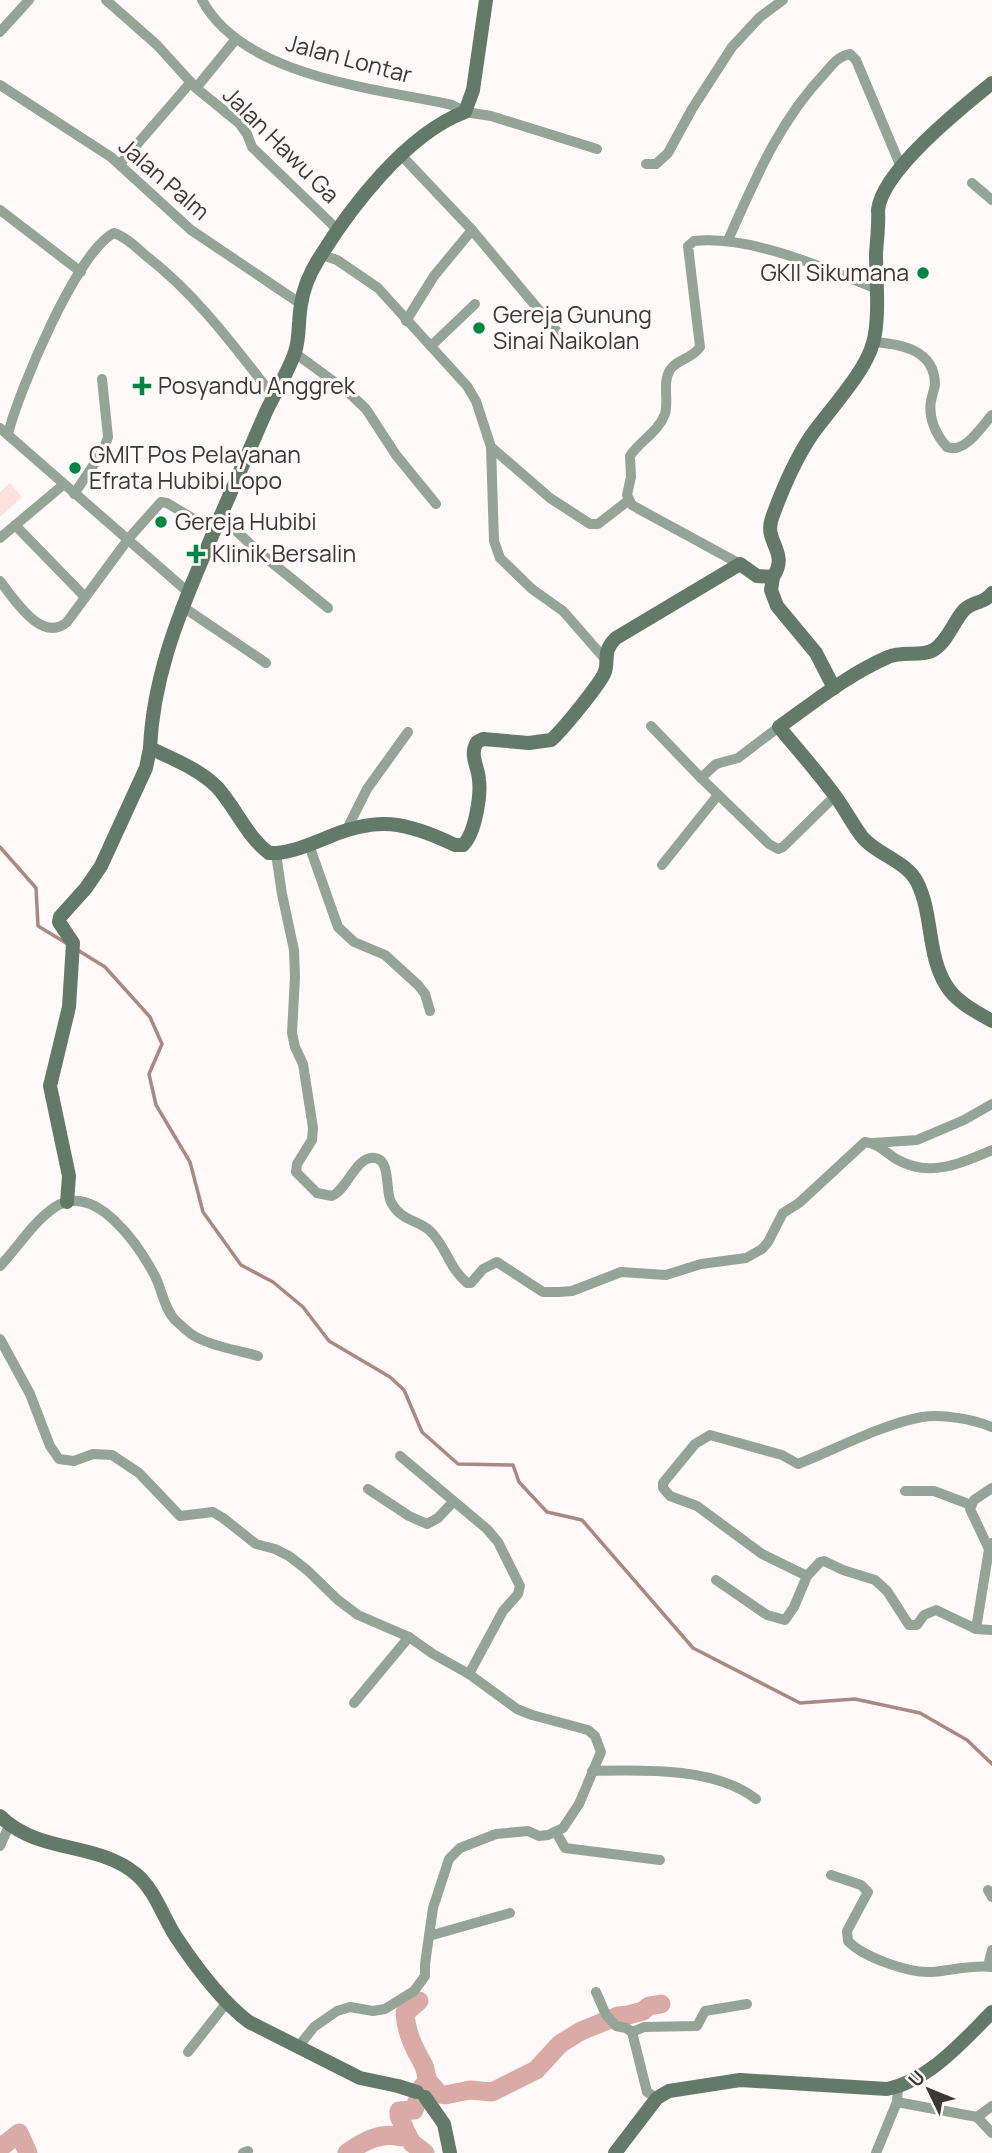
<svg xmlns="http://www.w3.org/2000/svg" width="992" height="2153" viewBox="0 0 992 2153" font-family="Manrope,sans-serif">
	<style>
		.green { fill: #fde1df }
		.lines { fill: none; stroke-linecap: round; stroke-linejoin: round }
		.stream { stroke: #aa8885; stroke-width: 3.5 }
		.river { stroke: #d9aaa6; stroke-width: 19 }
		.street { stroke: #94a497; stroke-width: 10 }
		.secondary { stroke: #637a68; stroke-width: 14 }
		.poi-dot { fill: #008643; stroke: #fffaf9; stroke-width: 2.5 }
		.labels { text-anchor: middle; stroke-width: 6; stroke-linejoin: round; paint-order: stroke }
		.street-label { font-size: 23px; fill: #3b3737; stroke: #fffaf9 }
		.poi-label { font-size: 23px; fill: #3b3737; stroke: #fffaf9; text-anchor: start }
	</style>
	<rect width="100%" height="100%" fill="#fffaf9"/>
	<!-- green -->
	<polygon class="green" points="10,483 22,497 0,517 0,492"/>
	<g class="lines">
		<!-- stream -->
		<g class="stream">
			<polyline points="0,847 36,888 38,926 66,943"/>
			<polyline points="76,949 105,967 150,1017 162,1044 149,1074 156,1105 190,1162 203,1212 241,1265 273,1282 303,1307 329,1341 390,1377 404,1390 422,1432 458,1464 513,1465 519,1482 547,1512 582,1520 693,1648 800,1703 855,1699 920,1713 967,1740 992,1764"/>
		</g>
		<!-- river -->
		<g class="river">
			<path d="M419,2001L405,2013C406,2032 414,2048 423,2064C426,2069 426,2076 428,2081"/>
			<polyline points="407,2134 412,2143 425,2153"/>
			<polyline points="0,2148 19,2133 28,2153"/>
			<path d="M347,2153C362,2142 381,2131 400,2137L407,2134L399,2116V2111L414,2110L418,2099L423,2093L422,2087L428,2081L439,2094L445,2095L470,2090L492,2092L536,2070L560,2044L581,2031L618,2016L628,2015L643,2011L649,2006L661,2004"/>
		</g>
		<!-- street -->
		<g class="street">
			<polyline points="106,0 157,45 196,88 236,39"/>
			<path d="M202,0C243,77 376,88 452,105L465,112L491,116L597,149"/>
			<polyline points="0,32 29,0"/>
			<polyline points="0,85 111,157 191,230 301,304"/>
			<polyline points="196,88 239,123 247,134 252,147 338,230"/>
			<polyline points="402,156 472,230 569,346"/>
			<polyline points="120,164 191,82"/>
			<polyline points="646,164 656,164 668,153 692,109 732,47 760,17 783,0"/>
			<polyline points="972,183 992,200"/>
			<polyline points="0,210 81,272"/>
			<path d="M728,240C755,180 779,121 825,73C832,65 838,56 850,54L856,60L901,167"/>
			<polyline points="322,255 337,260 378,288 467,386 476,401 491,447 494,541 500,558 532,589 563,611 605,659"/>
			<polyline points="406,321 434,276 472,230"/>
			<path d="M873,342C900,344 935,349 935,385C934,390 932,396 931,401C928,418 936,435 947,447C965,454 981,427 992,415"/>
			<polyline points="431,346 475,304"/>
			<polyline points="295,353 348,392 366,409 396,455 436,504"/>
			<polyline points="0,428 188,592"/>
			<path d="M8,434C18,393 77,251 114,233C126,237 136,247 145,255C196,294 234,346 273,396"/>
			<polyline points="491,447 550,498 590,524 598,524 629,500"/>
			<polyline points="74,494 103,451 108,437 102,379"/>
			<polyline points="220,516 260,553 328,608"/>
			<polyline points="15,525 85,597"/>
			<polyline points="0,538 63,485"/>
			<path d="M740,564L639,509L632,505L627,495L631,477L630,456C640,441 658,432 665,414C669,400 662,383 670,370C677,359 692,359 700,347L688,246L694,241C751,235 824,268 877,289"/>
			<path d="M0,581C14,599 42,644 67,622L129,538L161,502L167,503L214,531"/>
			<polyline points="183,607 266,663"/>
			<polyline points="651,726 701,778"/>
			<polyline points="779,727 738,758 716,764 701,778 769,844 778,849 783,847 835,796"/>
			<polyline points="347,829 367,789 408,732"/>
			<polyline points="309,845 338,927 354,942 385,955 418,985 425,994 430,1011"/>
			<path d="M276,854L282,894L294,950L295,977L292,1033L295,1047L303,1064L313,1128L312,1140L297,1164L296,1172L317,1193L332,1196C348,1189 356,1155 375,1158C391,1160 385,1191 391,1202C401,1221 416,1219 429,1230C446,1245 448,1267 467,1283H471L483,1269L497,1262L543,1292H559L572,1291L621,1272L666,1275L701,1264L746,1258L762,1249L768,1242L783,1213L799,1203L865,1142C878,1143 887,1154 898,1160C930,1178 962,1163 992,1150"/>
			<polyline points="662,865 718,795"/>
			<polyline points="873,1143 917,1140 964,1120 992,1104"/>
			<path d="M0,1266C18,1247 33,1222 55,1207C96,1181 139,1246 155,1276C162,1290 164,1308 175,1320C181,1325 189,1334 196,1337C214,1347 238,1350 258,1356"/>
			<polyline points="0,1339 30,1394 50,1446 59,1459 74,1461 93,1454 112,1455 139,1473 180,1516 213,1512 223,1518 256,1544 275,1549 289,1556 307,1570 338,1600 358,1615 409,1637 433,1654 469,1674 517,1709 532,1715 588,1730 595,1736 601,1752 579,1804 563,1828 548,1835 539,1836 528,1831 496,1834 460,1848 449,1859 433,1908 425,1964 425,1976 414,1991 385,2009 373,2011 350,2007 337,2011 314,2027 298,2047"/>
			<path d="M992,1427C972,1419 943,1414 922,1417C883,1424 836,1449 798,1464L782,1455L710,1435L695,1444L663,1483V1488L670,1496L697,1506L762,1554L807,1576L820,1562L824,1561L843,1570L875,1580L887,1591L909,1625H917L924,1615L936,1610L976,1629L992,1630"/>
			<polyline points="400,1456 487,1529 498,1542 520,1586 518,1594 503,1611 469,1674"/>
			<polyline points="368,1489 409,1516 427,1524 438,1518 453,1502"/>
			<polyline points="905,1491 934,1491 971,1505"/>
			<polyline points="989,1549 970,1509 974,1500 992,1488"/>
			<polyline points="716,1580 767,1615 785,1620 794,1607 807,1576"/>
			<polyline points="976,1629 989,1549 992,1543"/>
			<polyline points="354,1703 409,1637"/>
			<path d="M592,1771C643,1770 715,1767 756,1799"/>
			<polyline points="556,1832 565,1848 660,1860"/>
			<polyline points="0,1846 9,1826"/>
			<path d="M831,1875L861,1885L868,1892L847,1931L848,1941C863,1957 908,1973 931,1972C951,1971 971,1964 992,1967"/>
			<polyline points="988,1890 992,1897"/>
			<polyline points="429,1936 510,1913"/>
			<polyline points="988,1966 992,1950"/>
			<polyline points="596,1992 606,2015 616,2026 626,2028 632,2032 647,2092 657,2098"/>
			<polyline points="632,2032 644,2027 697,2026 705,2011 747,2004"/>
			<polyline points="188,2052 228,2001"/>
			<polyline points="897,2102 977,2117 992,2106"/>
			<polyline points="977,2117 992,2133"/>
			<polyline points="243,2153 248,2151"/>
			<polyline points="876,2153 897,2102 898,2086"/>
		</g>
		<!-- secondary -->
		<g class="secondary">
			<path d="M486,0L473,90L465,112C406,134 350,208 318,260C310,273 303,289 301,305C298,320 300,337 295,352C288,373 274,394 265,414C244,463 222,511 202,560C176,621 153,681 150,748C173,759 199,769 217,787C236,808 247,837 269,853C288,854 308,845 326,838C377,816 405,821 455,845H463C475,834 481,796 479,780C478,765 469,756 477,742L483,739L529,743L551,740C562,731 598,686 604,674C610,661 601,652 616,638L740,564L757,576L773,577C790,552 763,542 772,518C782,490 795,460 811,436C829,410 865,373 873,343C880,319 876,279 876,253C877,239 879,225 878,210C882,171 961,108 992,83"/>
			<polyline points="773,577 771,590 777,606 816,653 834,688"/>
			<path d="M992,593C984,604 973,601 964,610C954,621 948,640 935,649C922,658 903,650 888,657C849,674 814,702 779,727C797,749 816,770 833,793C844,807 852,824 863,838C878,855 906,861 917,882C933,913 927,955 946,985C955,1001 976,1012 992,1021"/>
			<polyline points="67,1202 69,1176 50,1086 69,1007 73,943 59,922 60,917 86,888 101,866 146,768 150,748"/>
			<path d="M0,1816C38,1854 96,1841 136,1874C155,1890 163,1917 176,1937C196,1967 221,2001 249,2022L360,2078L398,2086L417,2092"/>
			<polyline points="425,2097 444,2124 450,2153"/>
			<path d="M615,2153L657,2098L669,2091L740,2080L887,2089C930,2080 963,2041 992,2012"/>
		</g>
	</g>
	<!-- markers -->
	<g class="poi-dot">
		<circle cx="923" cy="273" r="7"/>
		<circle cx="479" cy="328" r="7"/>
		<path d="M138.5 375.5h7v7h7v7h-7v7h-7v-7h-7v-7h7z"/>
		<circle cx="75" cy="468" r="7"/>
		<circle cx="161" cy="522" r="7"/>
		<path d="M192.5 543.5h7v7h7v7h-7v7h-7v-7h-7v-7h7z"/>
	</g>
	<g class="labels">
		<!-- street labels -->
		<g class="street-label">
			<text transform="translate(349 59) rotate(15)" y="8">Jalan Lontar</text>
			<text transform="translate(281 145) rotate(45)" y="8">Jalan Hawu Ga</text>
			<text transform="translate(164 179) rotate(41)" y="8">Jalan Palm</text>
		</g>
		<!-- poi labels -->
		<g class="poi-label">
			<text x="909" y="281" text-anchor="end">GKII Sikumana</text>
			<text x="493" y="323">Gereja Gunung<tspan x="493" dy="26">Sinai Naikolan</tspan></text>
			<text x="158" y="394">Posyandu Anggrek</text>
			<text x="89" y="463">GMIT Pos Pelayanan<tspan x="89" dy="26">Efrata Hubibi Lopo</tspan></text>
			<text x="175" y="530">Gereja Hubibi</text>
			<text x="212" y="562">Klinik Bersalin</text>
		</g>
	</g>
	<!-- north arrow -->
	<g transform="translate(929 2090) rotate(313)" stroke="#fffaf9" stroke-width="5" paint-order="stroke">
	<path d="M0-5L12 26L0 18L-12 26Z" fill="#3b3737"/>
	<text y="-10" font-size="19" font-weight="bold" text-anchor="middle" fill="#3b3737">U</text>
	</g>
</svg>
